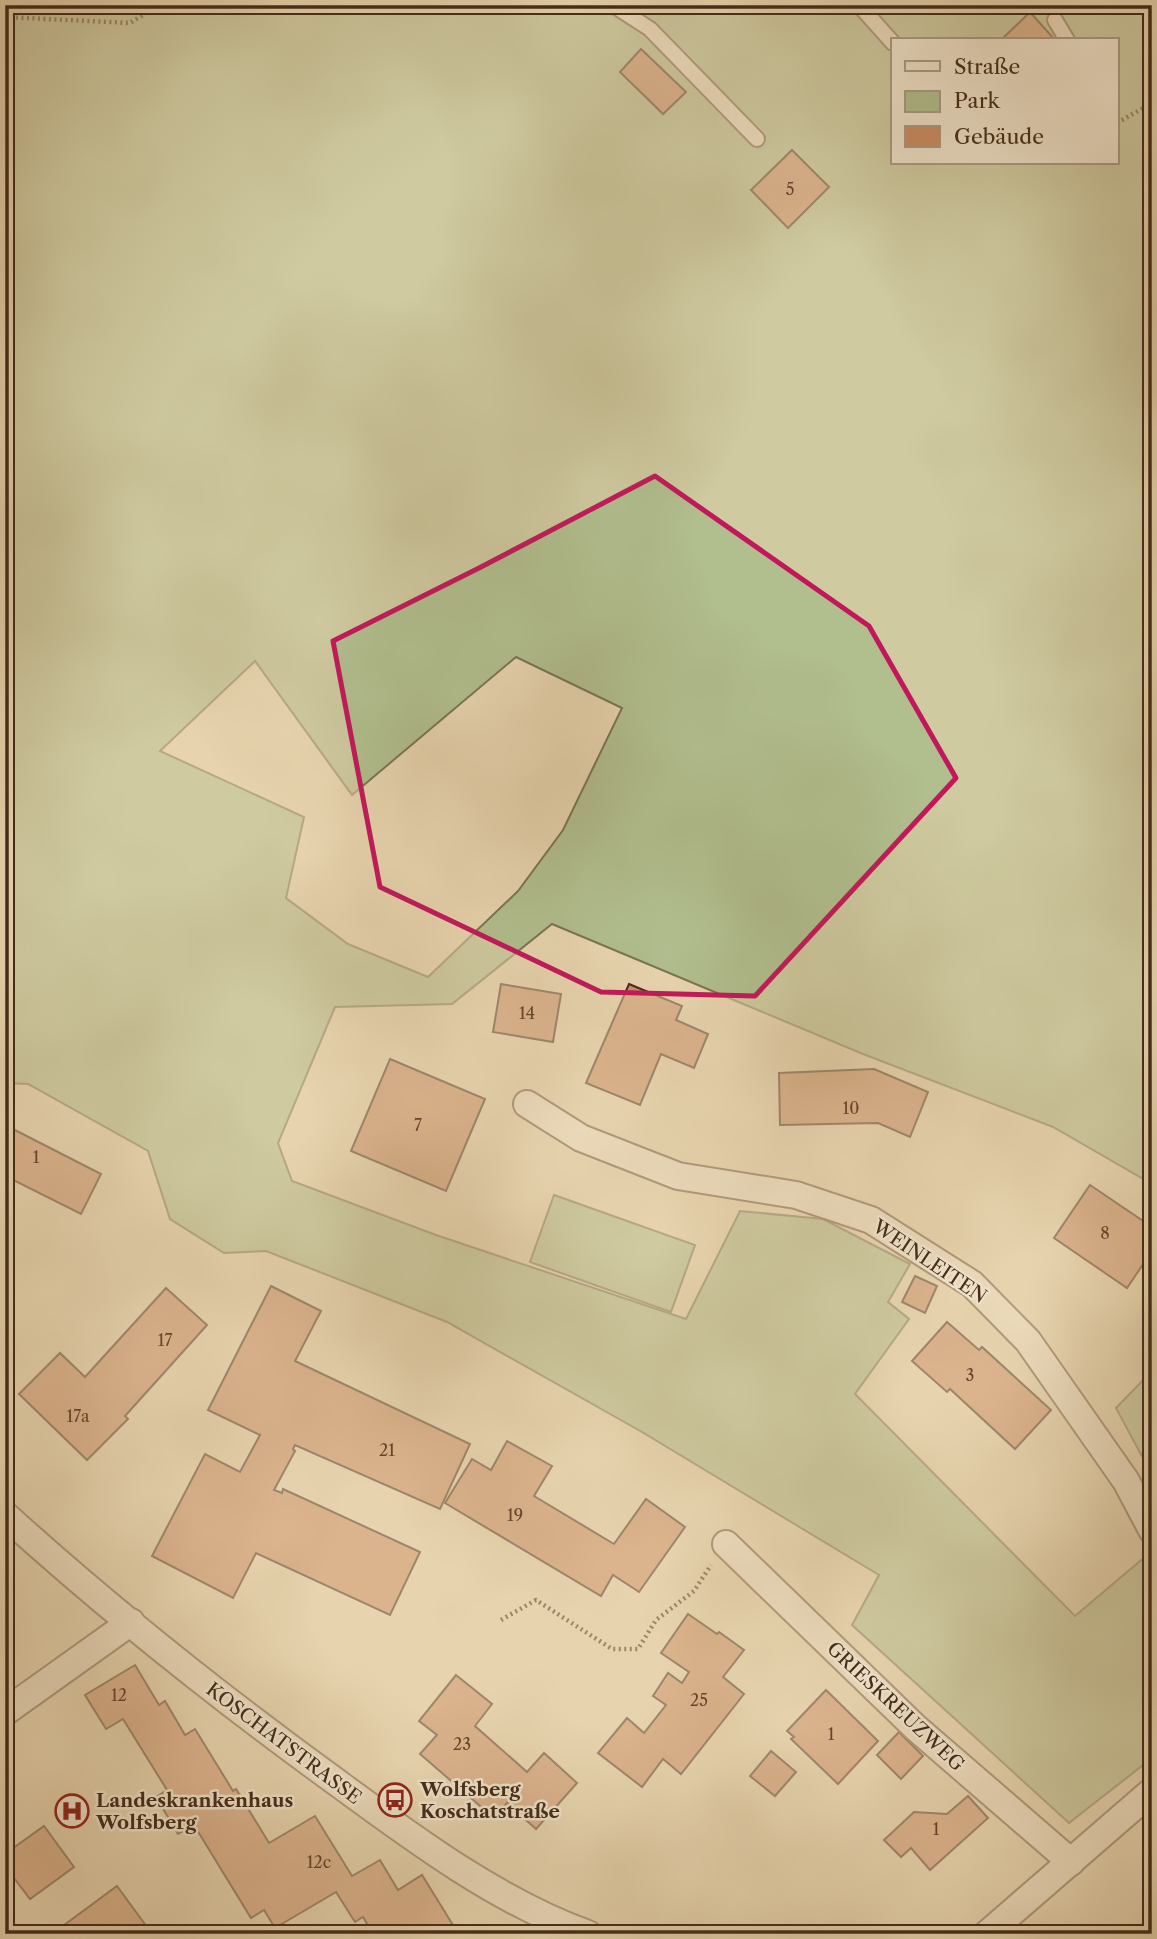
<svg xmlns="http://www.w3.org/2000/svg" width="1157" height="1939" viewBox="0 0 1157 1939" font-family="'Libre Caslon Text',serif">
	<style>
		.green { fill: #b1be8e; stroke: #7a7554; stroke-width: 2; fill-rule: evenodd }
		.building { fill: #cd8c64; stroke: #442c19; stroke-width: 2 }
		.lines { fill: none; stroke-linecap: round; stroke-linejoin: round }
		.lane-casing { stroke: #6d563e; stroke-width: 18 }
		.street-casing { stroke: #6d563e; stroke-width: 30 }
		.path { stroke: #442c19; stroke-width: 4.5; stroke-dasharray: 2 3.5; stroke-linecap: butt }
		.lane { stroke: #efe3ca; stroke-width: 14 }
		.street { stroke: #efe3ca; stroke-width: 26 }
		.marked { fill: none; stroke: #c2185b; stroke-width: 5; stroke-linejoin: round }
		.labels { text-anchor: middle; stroke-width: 5; stroke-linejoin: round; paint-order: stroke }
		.number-label { font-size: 16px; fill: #66442c }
		.street-label { font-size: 19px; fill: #442c19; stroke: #efe3ca }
		.poi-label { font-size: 19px; font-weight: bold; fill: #442c19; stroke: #efe3ca; text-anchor: start }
	</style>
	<rect width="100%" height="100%" fill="#e7d4ae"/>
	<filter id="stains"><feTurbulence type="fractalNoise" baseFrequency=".00286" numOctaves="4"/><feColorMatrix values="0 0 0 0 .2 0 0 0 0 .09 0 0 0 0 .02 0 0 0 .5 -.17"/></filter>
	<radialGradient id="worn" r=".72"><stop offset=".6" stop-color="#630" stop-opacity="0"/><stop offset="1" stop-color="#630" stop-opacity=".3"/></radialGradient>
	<!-- green -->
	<g class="green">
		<path d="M5,5H1152V1184L1053,1127L863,1054L552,924L452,1004L335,1007L278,1143L292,1181L436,1235L686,1319L740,1211L823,1219L910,1264L888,1302L909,1319L855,1394L1075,1616L1152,1551V1758L1069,1823L852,1625L879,1575L642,1432L447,1322L266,1251L224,1253L170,1219L148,1151L28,1084L5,1083ZM893,40H1117V163H893ZM516,657L622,708L563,830L518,891L428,977L348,944L286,898L304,817L160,751L255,661L352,795Z"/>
		<polygon points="554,1195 695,1245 671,1312 530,1262"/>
		<polygon points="1152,1371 1152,1475 1116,1408"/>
	</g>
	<!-- building -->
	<g class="building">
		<polygon points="1030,12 1055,40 1001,40"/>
		<polygon points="641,49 686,92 663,114 620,72"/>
		<polygon points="792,150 829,187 788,228 751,190"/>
		<polygon points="501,984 561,994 553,1042 493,1032"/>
		<polygon points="629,984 682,1006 676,1020 708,1034 694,1068 661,1054 640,1105 586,1083"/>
		<polygon points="390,1059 485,1099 446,1191 351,1151"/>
		<polygon points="874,1069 928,1092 910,1137 878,1123 780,1125 779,1073"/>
		<polygon points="11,1128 101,1174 81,1214 5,1176 5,1140"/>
		<polygon points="1090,1185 1152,1227 1152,1251 1127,1288 1054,1238"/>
		<polygon points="915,1276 937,1286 925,1313 902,1302"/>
		<polygon points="271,1286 321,1311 295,1361 470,1444 440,1509 295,1445 293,1449 295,1451 274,1490 282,1493 283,1489 420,1552 390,1615 256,1553 233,1598 152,1556 205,1454 240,1472 260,1435 208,1410"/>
		<polygon points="166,1288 207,1325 125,1416 128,1419 87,1460 19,1394 60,1353 85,1377"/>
		<polygon points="947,1322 979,1350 982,1347 1051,1410 1015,1449 950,1389 947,1392 912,1361"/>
		<polygon points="507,1441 552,1466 534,1496 614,1544 646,1499 685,1527 639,1592 613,1575 601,1596 445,1503 472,1459 491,1470"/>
		<polygon points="688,1614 717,1634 719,1632 744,1650 723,1677 744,1694 681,1774 663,1759 642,1787 598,1753 627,1718 644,1733 666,1705 653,1696 668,1673 682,1683 689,1672 661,1653"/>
		<polygon points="135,1665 159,1705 165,1701 185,1735 195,1729 233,1791 236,1789 269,1843 315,1816 352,1876 380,1860 398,1890 422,1875 456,1930 450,1934 373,1934 363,1917 355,1922 336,1892 275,1928 264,1910 251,1918 194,1825 178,1834 156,1797 167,1790 123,1719 106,1729 85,1695"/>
		<polygon points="456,1675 492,1704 475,1726 527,1772 544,1753 577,1783 536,1829 507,1803 494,1818 420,1754 437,1735 419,1721"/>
		<polygon points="826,1690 878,1741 838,1784 791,1739 794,1737 787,1731"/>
		<polygon points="899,1732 923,1756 901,1779 877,1755"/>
		<polygon points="771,1751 796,1772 775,1796 750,1776"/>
		<polygon points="968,1796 988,1818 930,1870 911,1848 901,1857 884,1840 914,1812 947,1814"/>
		<polygon points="44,1826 74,1867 30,1899 5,1866 5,1854"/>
		<polygon points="117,1886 152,1934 52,1934"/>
	</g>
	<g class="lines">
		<defs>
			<g id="lane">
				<polyline points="613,5 650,29 757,139"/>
				<polyline points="859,5 893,43"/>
				<polyline points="1055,20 1067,40"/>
			</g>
			<g id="street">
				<polyline points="527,1104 581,1138 678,1176 796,1195 871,1220 972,1284 1028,1341 1126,1481 1152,1530"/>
				<path d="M5,1515C111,1611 223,1700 339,1784C415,1840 499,1902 588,1934"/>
				<polyline points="726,1544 915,1727 1071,1862"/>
				<polyline points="5,1712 131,1622"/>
				<polyline points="987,1934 1152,1791"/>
			</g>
		</defs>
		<!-- lane casing -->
		<use href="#lane" class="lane-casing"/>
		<!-- street casing -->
		<use href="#street" class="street-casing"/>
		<!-- path -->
		<g class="path">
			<polyline points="5,17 130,23 159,5"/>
			<polyline points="1117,123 1152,103"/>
			<polyline points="501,1620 536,1600 612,1649 638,1649 656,1620 694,1591 711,1565"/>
		</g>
		<!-- lane -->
		<use href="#lane" class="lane"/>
		<!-- street -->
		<use href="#street" class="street"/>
	</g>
	<!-- marked area -->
	<path d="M0 0H1157V1939H0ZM655,476L869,626L956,778L755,996L601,992L380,887L333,641L481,567Z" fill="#e7d4ae" fill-opacity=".55" fill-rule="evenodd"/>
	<path class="marked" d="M655,476L869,626L956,778L755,996L601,992L380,887L333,641L481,567Z"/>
	<!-- icons -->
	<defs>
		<symbol id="bus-ring" viewBox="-11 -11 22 22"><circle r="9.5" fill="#efe3ca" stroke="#8f2418" stroke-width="1.5"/><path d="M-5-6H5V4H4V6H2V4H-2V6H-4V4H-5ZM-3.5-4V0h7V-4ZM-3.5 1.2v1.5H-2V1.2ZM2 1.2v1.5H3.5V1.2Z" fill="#8f2418"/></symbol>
		<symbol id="hospital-ring" viewBox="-11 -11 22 22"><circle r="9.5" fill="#efe3ca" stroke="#8f2418" stroke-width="1.5"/><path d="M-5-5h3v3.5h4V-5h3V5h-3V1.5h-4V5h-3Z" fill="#8f2418"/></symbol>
	</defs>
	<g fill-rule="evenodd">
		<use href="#bus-ring" x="376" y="1781" width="38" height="38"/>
		<use href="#hospital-ring" x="53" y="1792" width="38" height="38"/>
	</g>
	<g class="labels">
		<!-- number labels -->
		<g class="number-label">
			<text x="790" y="195">5</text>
			<text x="527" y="1019">14</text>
			<text x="851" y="1114">10</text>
			<text x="418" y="1131">7</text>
			<text x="36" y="1163">1</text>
			<text x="1105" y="1239">8</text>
			<text x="165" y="1346">17</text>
			<text x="970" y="1381">3</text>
			<text x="78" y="1422">17a</text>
			<text x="387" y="1456">21</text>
			<text x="515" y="1521">19</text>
			<text x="119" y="1701">12</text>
			<text x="699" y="1706">25</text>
			<text x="831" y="1740">1</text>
			<text x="462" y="1750">23</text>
			<text x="936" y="1835">1</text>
			<text x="319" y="1868">12c</text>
		</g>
		<!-- street labels -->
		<g class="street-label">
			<text transform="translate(930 1261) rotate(34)" y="7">WEINLEITEN</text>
			<text transform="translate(896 1706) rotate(43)" y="7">GRIESKREUZWEG</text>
			<text transform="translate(284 1743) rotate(37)" y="7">KOSCHATSTRASSE</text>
		</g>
		<!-- poi labels -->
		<g class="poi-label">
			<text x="420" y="1796">Wolfsberg<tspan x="420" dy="22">Koschatstraße</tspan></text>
			<text x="96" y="1807">Landeskrankenhaus<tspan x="96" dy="22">Wolfsberg</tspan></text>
		</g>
	</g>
	<!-- margin -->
	<rect width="1157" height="1939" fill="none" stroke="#e7d4ae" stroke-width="28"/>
	<rect x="7" y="7" width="1143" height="1925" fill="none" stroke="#442c19" stroke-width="3.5"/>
	<rect x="14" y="14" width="1129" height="1911" fill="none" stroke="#442c19" stroke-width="2"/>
	<!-- legend -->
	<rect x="891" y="38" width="228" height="126" fill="#efe3ca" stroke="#ab9a83" stroke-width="2"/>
	<rect x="905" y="61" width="35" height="10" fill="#efe3ca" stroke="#ab9a83" stroke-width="2"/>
	<text x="954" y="74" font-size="21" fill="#442c19">Straße</text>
	<rect x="905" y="91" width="35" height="21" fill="#b1be8e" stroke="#ab9a83" stroke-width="2"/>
	<text x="954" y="108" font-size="21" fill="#442c19">Park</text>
	<rect x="905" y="126" width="35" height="21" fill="#cd8c64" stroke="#ab9a83" stroke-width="2"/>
	<text x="954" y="144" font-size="21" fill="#442c19">Gebäude</text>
	<rect width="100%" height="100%" filter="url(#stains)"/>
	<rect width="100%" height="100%" fill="url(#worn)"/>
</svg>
